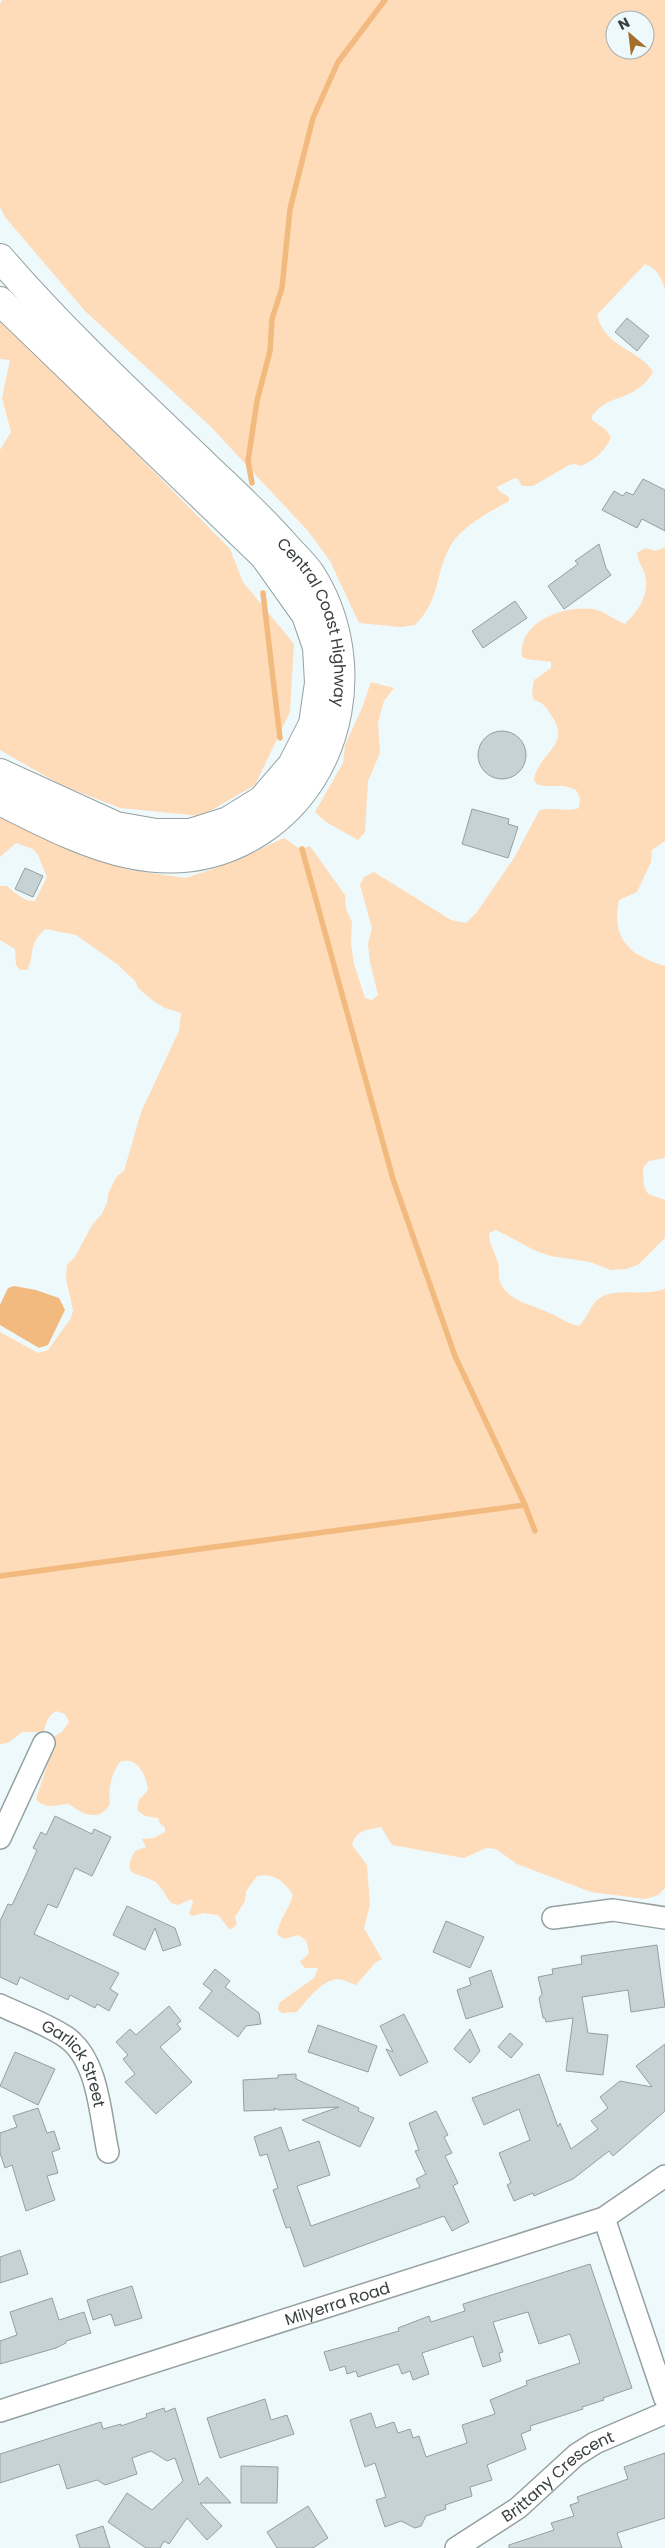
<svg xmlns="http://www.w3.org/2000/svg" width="665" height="2548" viewBox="0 0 665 2548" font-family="Poppins,sans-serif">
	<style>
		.green { fill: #fedcba; fill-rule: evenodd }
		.water { fill: #f2ba7e }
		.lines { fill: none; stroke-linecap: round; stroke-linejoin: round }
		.stream { stroke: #f2ba7e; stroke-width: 5.5 }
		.building { fill: #c7d2d4; stroke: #949fa0 }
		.minor-casing { stroke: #95a0a1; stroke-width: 24 }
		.trunk-casing { stroke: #95a0a1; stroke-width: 30 }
		.minor { stroke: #fff; stroke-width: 21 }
		.trunk { stroke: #fff; stroke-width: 28 }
		.labels { text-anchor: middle; stroke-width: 5; stroke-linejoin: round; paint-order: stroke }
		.street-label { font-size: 16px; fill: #393e3f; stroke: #eef9fb }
	</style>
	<rect width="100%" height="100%" fill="#eef9fb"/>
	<!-- green -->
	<g class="green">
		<path d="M2,0H665V290C662,278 657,269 645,264L597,315C605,348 641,350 653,372C635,403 609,392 592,416V420L606,430L611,437C606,451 593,461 581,466L575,464L569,465L533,486H522L518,479L515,478L497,487L499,491L509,497V501C490,512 462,526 451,545C434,574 442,598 415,625L400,627L359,623L330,561L308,531L209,425L85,311L5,217L0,207V4ZM615,20H645V50H615Z"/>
		<polygon points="0,315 230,549 243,582 294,644 290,712 255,785 201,816 120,808 61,785 0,750 0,450 11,432 2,398 10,360 0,359"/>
		<path d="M665,547V841L652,850L651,862L637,892L619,900C611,940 630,955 665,966V1158L649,1161L643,1168L644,1186L648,1194L665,1200V1238L638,1265L626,1269L611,1270L590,1262L551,1256L536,1251L496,1230L489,1233C489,1245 495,1252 498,1263C500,1269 498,1275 500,1282C508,1301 530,1304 547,1312C558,1316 567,1324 579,1326C588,1318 590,1304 600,1298C616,1287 644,1297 665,1289V1888L658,1895L645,1899L591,1892L517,1864L496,1849L486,1848L464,1858L392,1845L381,1827C367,1830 356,1830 352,1845L367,1865L370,1905L364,1928L382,1959L375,1963L356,1985C350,1983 343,1979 337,1979C321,1981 306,2001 297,2012L282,2013L278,2010L279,2003L314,1978L318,1968H305L300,1962L309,1953L306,1940L298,1935L284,1939L277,1934C279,1920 289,1909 293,1895C284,1881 274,1873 257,1876L246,1891L245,1901L235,1917L237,1924L230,1930L218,1915L203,1913L193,1916L189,1914L193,1902L191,1899L178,1905L171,1903C167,1898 160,1884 154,1881C136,1872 121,1877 135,1851L146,1847L142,1839L154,1838L165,1832V1828L159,1822L158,1818L145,1816L137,1810L139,1800L148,1790C146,1775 138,1756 120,1762C111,1774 108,1789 110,1804C100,1822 83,1815 69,1804C58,1804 47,1811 36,1799L48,1763L52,1742L55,1736L62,1732L69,1722L65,1714L56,1711C47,1717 46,1722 44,1732H22L8,1743L0,1744V1332L38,1353L48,1350L71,1318L73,1310L66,1279L67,1265L75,1257L92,1225L102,1214L107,1203L108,1194L117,1176L124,1171L141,1112L179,1031L181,1013L165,1008L152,1000L138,988L135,981L117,964L76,935L45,929C26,947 36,955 27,970H20L16,965L15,949L0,940V886H7C15,893 25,902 35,901L47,877L38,855L33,849L16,843L0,857V815L103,861L130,870L186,878L230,863L284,838L300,849L310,846L345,895L346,909L352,922L351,944L354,964L365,998L372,1000L378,995L370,962L368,944L372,928L360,885L364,877L374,872L451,920L466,923L477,912L514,858L539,811C549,805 564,813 579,808L580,798L576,790C563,783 552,788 538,785L534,780C538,752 573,746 551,715C546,707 544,703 534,700L532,692L534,680L551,668V662C542,660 529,661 522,657C517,622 564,605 593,609C600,609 617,621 625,624C638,611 650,595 645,575C643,567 638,562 637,553L645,548L656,551Z"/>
		<polygon points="371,682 394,688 384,701 378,722 380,753 368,781 365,832 358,840 326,822 315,812 343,763 345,745 362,708"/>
	</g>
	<!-- water -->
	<polygon class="water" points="14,1286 36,1290 59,1298 65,1310 48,1345 39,1348 0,1325 0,1305 8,1288"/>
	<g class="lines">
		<!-- stream -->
		<g class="stream">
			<polyline points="252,483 248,461 257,401 270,351 272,319 282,288 290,209 313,118 338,62 385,0"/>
			<polyline points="263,593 280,738"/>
			<polyline points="525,1505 535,1531"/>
			<polyline points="0,1576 525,1505 455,1356 393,1179 302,849"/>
		</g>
	</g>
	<!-- building -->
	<g class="building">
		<polygon points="627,318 649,336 637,351 615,332"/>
		<polygon points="643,479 665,490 665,531 642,519 637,528 602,510 614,491 623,496 626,492 633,495"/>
		<polygon points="599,544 606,568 611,575 564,609 548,586 578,564 575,561"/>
		<polygon points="515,601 527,618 483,648 472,631"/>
		<circle cx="502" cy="755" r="24"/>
		<polygon points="472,809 509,819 508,824 518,827 508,858 462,844"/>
		<polygon points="25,868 43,876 33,897 15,889"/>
		<polygon points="55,1816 92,1834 94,1829 111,1837 92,1876 75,1868 57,1908 48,1904 34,1934 119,1973 110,1989 118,1994 109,2011 97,2004 95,2008 70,1995 68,2000 20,1977 17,1985 0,1977 0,1921 8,1904 12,1905 27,1873 37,1850 33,1848 41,1832 46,1835"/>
		<polygon points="127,1906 175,1928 181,1945 163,1951 155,1928 145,1950 113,1935"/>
		<polygon points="446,1921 484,1937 470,1968 433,1952"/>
		<polygon points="657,1945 665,2007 631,2012 628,1990 582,1997 588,2033 608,2035 603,2075 566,2071 573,2018 546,2022 545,2018 543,2018 539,1998 542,1994 538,1977 553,1974 552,1969 582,1964 581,1956"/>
		<polygon points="215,1969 230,1981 225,1987 259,2013 261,2024 246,2026 238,2037 199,2008 212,1991 203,1984"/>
		<polygon points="491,1970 503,2007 466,2019 457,1990 471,1985 469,1978"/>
		<polygon points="169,2006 181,2021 177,2024 181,2029 160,2047 192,2082 156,2114 125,2082 135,2074 123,2059 128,2055 116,2042 130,2029 136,2035"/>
		<polygon points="404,2014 428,2062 400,2076 386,2049 393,2052 380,2026"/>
		<polygon points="318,2025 377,2046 368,2072 308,2052"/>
		<polygon points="470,2029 480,2051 470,2063 454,2049"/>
		<polygon points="510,2033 523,2044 511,2058 498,2047"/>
		<polygon points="665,2044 665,2111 613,2156 609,2151 573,2179 534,2196 533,2193 514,2201 507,2185 511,2183 499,2153 530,2140 519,2109 484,2125 472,2098 539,2074 558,2127 560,2123 571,2149 598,2129 591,2121 608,2108 600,2097 620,2081 652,2087 636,2066"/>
		<polygon points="15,2052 55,2069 38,2105 0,2086"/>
		<polygon points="296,2074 296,2079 359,2108 358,2111 374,2118 360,2147 302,2120 339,2107 279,2110 274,2108 275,2110 244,2111 243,2080 278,2078 278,2075"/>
		<polygon points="38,2108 47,2133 54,2131 60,2149 52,2152 58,2173 47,2176 55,2200 26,2211 12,2165 5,2168 0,2153 0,2133 17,2127 13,2116"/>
		<polygon points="436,2111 448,2135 444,2137 452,2153 445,2156 458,2183 453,2186 469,2222 452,2231 444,2216 304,2267 290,2227 286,2228 273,2190 278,2188 267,2154 260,2156 254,2137 281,2127 289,2151 319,2141 330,2175 297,2186 311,2226 420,2187 416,2179 426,2174 415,2151 419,2150 409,2123"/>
		<polygon points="20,2250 28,2274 0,2283 0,2257"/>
		<polygon points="590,2264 632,2388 603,2398 604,2400 582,2407 583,2409 530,2426 531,2430 521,2434 526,2449 487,2465 492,2480 470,2487 472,2496 445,2505 446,2509 426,2516 421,2526 415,2528 401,2521 385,2527 376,2500 386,2497 375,2463 365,2467 350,2420 371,2413 376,2428 394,2422 398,2433 410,2429 413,2438 419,2436 426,2457 467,2443 462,2425 495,2414 490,2400 527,2385 526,2381 580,2363 570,2334 539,2344 528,2312 493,2322 503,2352 499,2353 501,2361 483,2367 473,2336 422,2353 429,2374 413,2380 410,2371 402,2374 398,2364 358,2377 356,2371 347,2374 345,2366 330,2371 324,2352 399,2331 398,2328 429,2316 431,2322 465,2311 463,2304"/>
		<polygon points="132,2286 142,2318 115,2326 111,2314 93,2320 87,2300"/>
		<polygon points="52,2298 59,2320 84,2312 91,2333 66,2341 66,2343 56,2348 0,2364 0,2341 17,2335 10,2312"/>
		<polygon points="265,2399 271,2420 287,2415 294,2434 220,2458 207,2418"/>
		<polygon points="164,2408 165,2412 175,2408 199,2485 207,2477 231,2503 200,2503 222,2526 207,2540 187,2518 169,2544 164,2541 160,2548 146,2548 108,2522 127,2493 152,2510 183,2481 175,2458 167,2461 151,2451 132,2458 137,2474 105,2485 97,2480 67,2489 59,2464 0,2483 0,2454 101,2422 103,2429 121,2424 121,2426 147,2417 146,2414"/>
		<polygon points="665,2453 665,2518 617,2533 622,2548 509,2548 509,2545 554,2530 551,2523 574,2516 570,2505 579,2502 577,2497 628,2479 624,2467"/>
		<polygon points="241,2466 278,2467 277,2503 241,2503"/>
		<polygon points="308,2506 328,2538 313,2548 277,2548 267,2532"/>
		<polygon points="103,2526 110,2548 80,2548 76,2535"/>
	</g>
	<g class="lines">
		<defs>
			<g id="minor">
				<polyline points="0,1838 44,1743"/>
				<polyline points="553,1918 613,1910 665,1918"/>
				<path id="s1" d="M0,2005C21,2015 47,2024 66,2037C99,2060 100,2116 108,2152"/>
				<polyline points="604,2218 665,2399"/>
				<path id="s2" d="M0,2411L604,2218L665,2176"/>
				<path id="s3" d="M456,2548L518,2508L576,2455L595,2443L665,2413"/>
			</g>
			<g id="trunk">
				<path id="s4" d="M0,258C63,331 134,397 204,464C232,491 261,517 286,546C294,555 303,563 310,573C364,656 345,774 262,830C172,890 85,844 0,801"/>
				<polyline points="0,301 264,556 306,615 317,647 319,683 313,724 292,765 262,800 228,821 190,833 156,833 116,826 0,773"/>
			</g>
		</defs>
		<!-- minor casing -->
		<use href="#minor" class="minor-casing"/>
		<!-- trunk casing -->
		<use href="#trunk" class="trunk-casing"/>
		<!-- minor -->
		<use href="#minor" class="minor"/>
		<!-- trunk -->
		<use href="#trunk" class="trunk"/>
	</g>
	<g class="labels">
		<!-- street labels -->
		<g class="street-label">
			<text dy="6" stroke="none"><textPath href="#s4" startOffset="490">Central Coast Highway</textPath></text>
			<text dy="6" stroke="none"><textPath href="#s1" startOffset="100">Garlick Street</textPath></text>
			<text dy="6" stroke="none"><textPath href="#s2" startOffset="354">Milyerra Road</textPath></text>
			<text dy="6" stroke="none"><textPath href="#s3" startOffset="125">Brittany Crescent</textPath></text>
		</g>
	</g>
	<!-- north arrow -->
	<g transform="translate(630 35) rotate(332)"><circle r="24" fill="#eef9fb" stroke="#a6aeb0"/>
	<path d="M0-4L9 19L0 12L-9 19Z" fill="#a46d29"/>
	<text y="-8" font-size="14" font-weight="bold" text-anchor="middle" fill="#393e3f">N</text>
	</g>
</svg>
